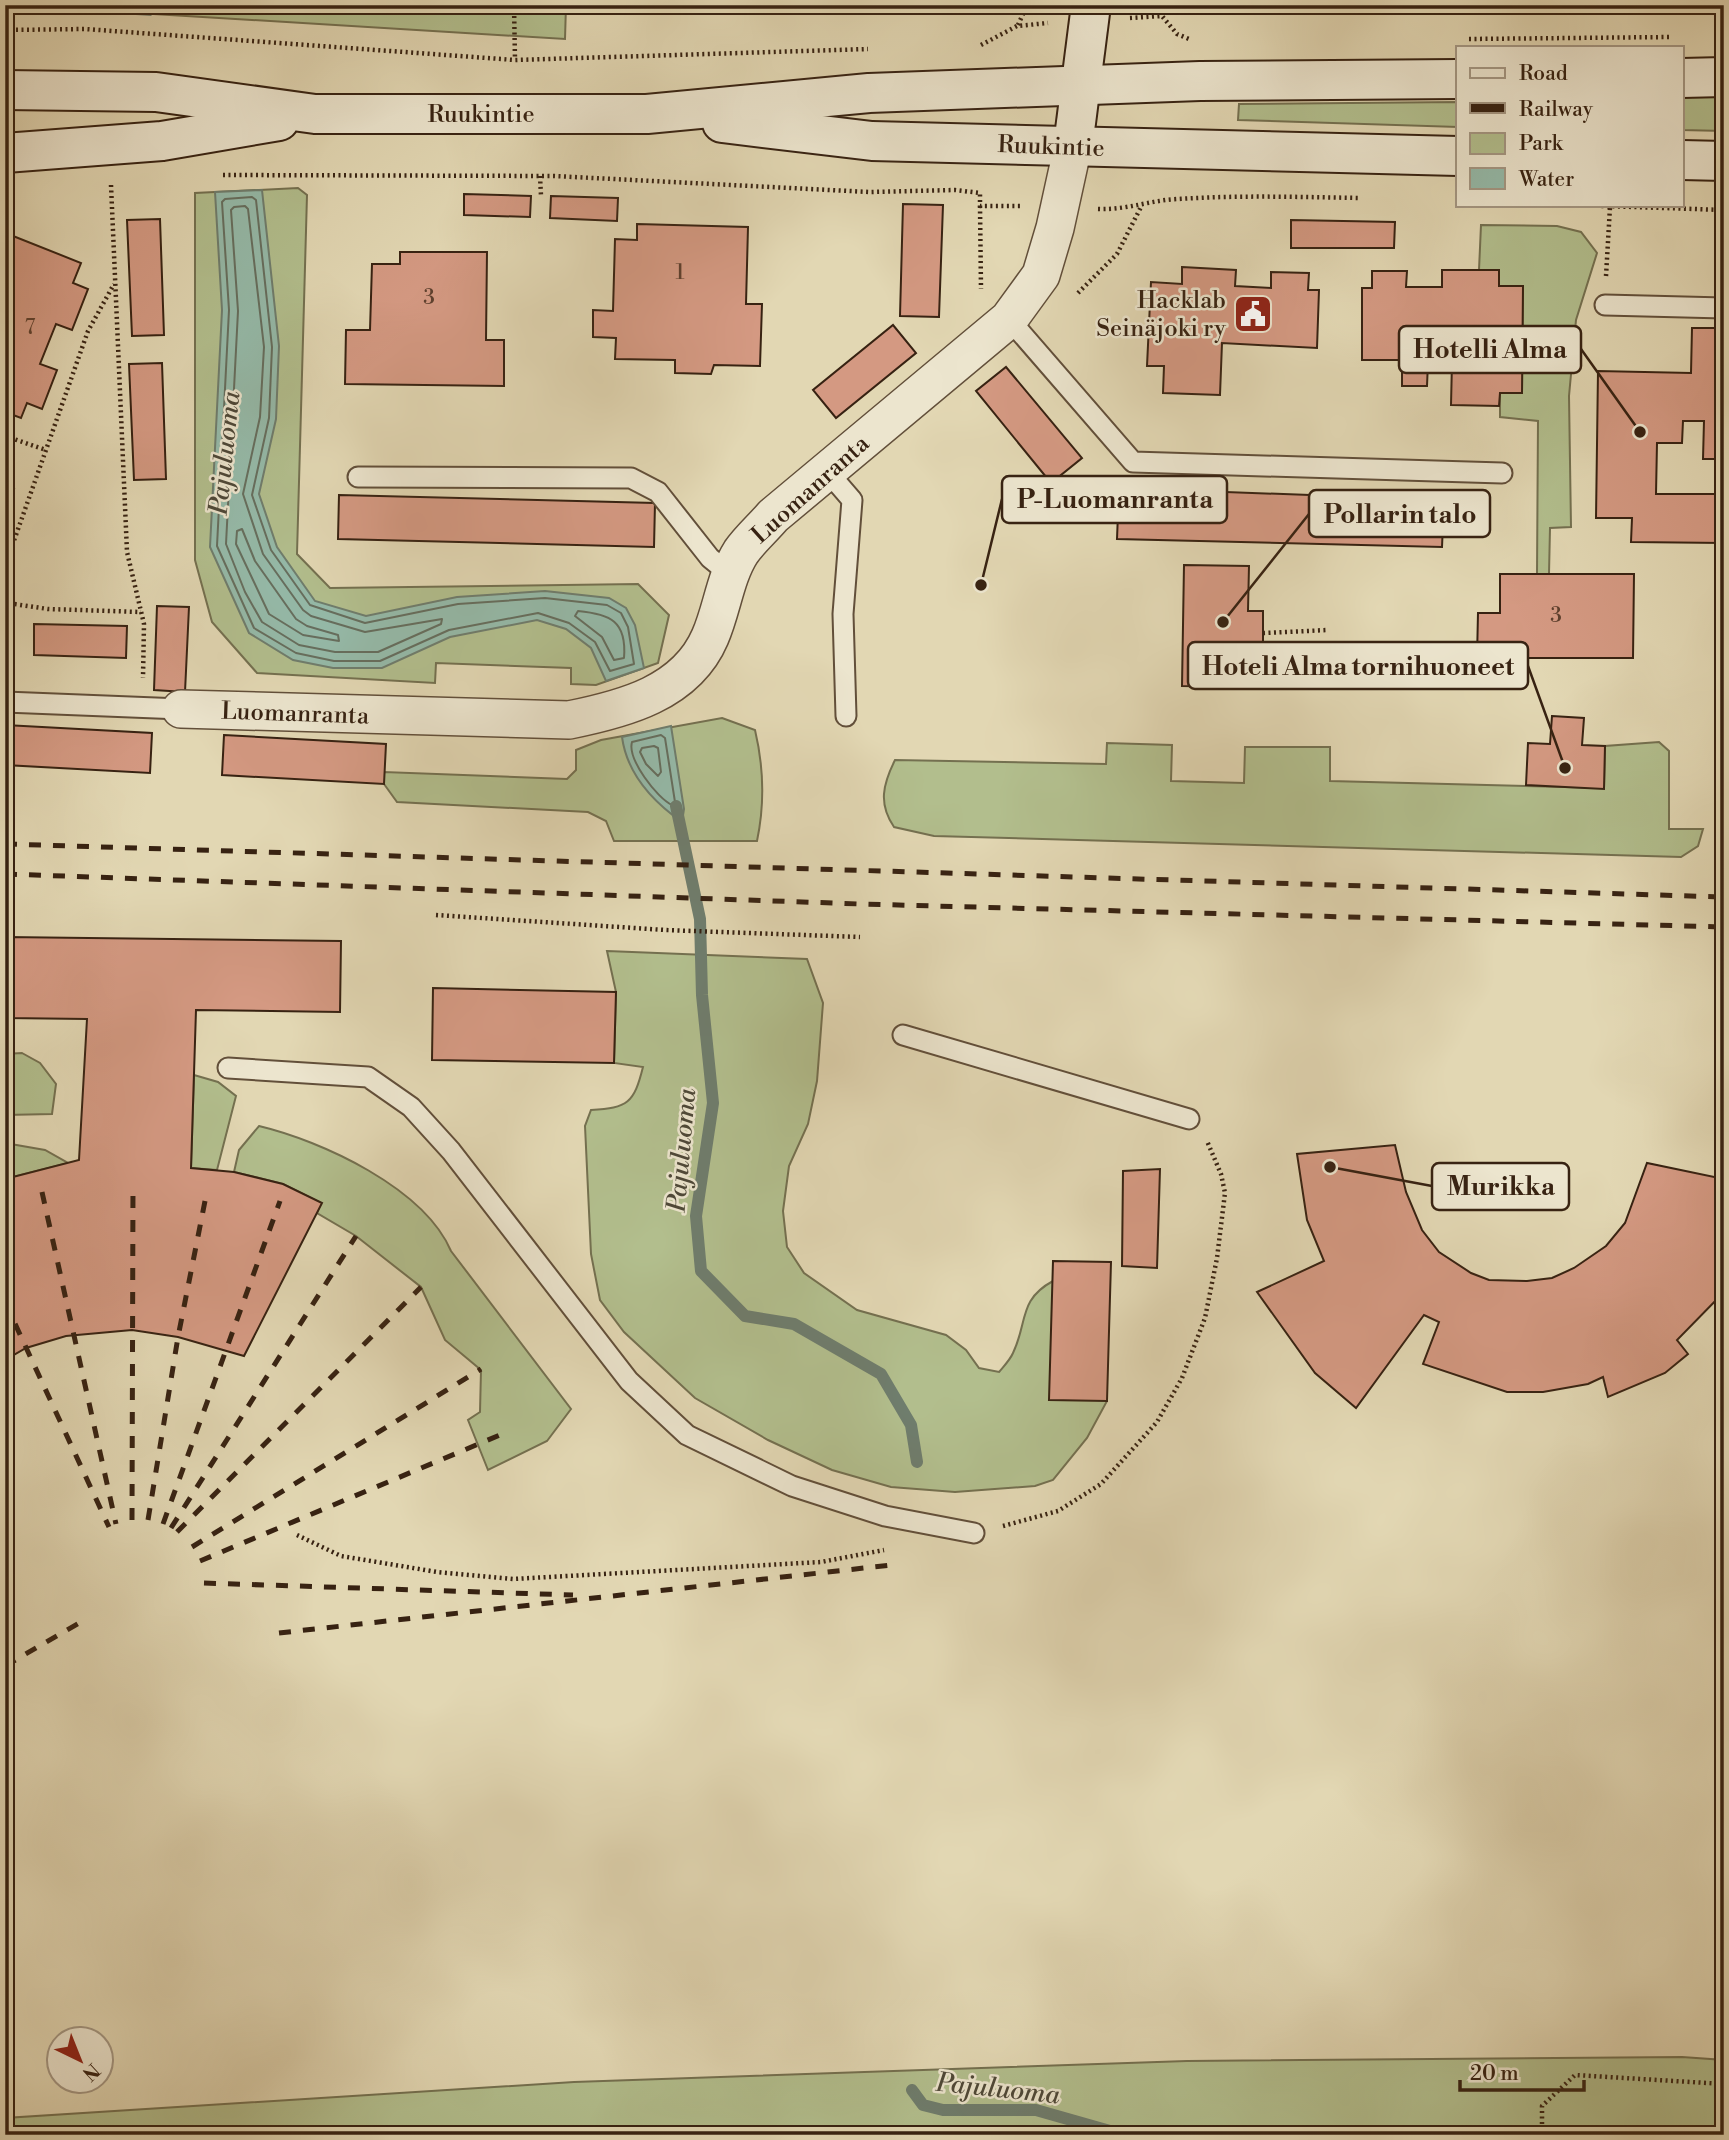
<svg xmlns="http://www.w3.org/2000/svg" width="1729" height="2140" viewBox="0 0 1729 2140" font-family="'Libre Bodoni',serif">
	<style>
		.green { fill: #b2be8d; stroke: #747050; stroke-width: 2 }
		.water { fill: #95baa9; stroke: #6f7d6d; stroke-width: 2 }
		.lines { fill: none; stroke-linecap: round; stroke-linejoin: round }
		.shore { stroke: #666e5e; stroke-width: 2 }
		.stream { stroke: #6f7d6d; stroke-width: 12 }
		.building { fill: #d49982; stroke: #372212; stroke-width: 2 }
		.lane-casing { stroke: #624f3a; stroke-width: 23 }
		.street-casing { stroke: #624f3a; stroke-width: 40 }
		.secondary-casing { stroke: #372212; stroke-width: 42 }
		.path { stroke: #372212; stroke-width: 4.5; stroke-dasharray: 2 3.5; stroke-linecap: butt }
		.lane { stroke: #ece5ce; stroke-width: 19 }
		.street { stroke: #ece5ce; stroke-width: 37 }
		.secondary { stroke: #ece5ce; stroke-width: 38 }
		.rail { stroke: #372212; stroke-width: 5; stroke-dasharray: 12 12; stroke-linecap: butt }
		.labels { text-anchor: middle; stroke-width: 5; stroke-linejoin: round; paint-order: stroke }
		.number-label { font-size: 21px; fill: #5e402e }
		.street-label { font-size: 24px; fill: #372212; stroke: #ece5ce }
		.poi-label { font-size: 24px; fill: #372212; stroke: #ece5ce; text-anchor: end }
		.water-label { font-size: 26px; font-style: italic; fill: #4e4838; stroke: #ece5ce }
		.leader { fill: none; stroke: #372212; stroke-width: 2.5 }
		.callout-dot { fill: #372212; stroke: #ece5ce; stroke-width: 2.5 }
		.callout { fill: #ece5ce; stroke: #372212; stroke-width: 2.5 }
		.callout-label { font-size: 26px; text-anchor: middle; font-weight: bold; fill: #372212 }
	</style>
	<rect width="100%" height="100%" fill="#e2d7b3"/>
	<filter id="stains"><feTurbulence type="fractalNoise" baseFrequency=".00286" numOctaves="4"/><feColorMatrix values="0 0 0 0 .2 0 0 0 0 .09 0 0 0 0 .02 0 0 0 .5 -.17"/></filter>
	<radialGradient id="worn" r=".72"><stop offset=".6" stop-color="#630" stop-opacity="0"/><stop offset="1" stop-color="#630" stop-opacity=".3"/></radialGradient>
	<!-- green -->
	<g class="green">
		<polygon points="5,5 566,5 565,39"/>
		<polygon points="1682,95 1724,96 1724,131 1682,130"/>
		<polygon points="1458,102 1458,127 1238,120 1239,104"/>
		<polygon points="298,188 307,195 297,554 330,588 638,584 669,615 658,663 596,685 571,684 571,668 436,663 435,683 257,673 212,622 195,560 195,193"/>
		<polygon points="1481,225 1557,226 1581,232 1597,253 1576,320 1569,396 1571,527 1550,528 1549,574 1537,574 1538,421 1500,417 1500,393 1522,393 1523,286 1499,286 1499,270 1479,270"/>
		<path d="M722,718L755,730C764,768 765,803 757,841H614L606,821L588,812L397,802L384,784V772L567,779L576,770V750L601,740Z"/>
		<path d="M1659,742L1669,751V829H1703L1698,846L1681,857L934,836L894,827C878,804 883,784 895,760L1106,764L1107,743L1172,745L1171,781L1244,783L1245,747H1330V781L1604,788L1605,746Z"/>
		<path d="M607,951L807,959L823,1003L817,1081L808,1124L789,1166L783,1211L787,1247L804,1273L857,1310L946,1335L966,1350L979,1368L999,1372C1004,1366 1010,1360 1013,1353C1028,1322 1018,1300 1053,1281L1107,1401L1087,1438L1053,1480L1035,1486L955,1492L891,1487L832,1470L768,1440L695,1398L624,1332L600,1300L591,1254L585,1126L591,1110C628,1108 634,1103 643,1067L614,1063L616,992Z"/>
		<polygon points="22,1053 40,1063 56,1084 52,1114 5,1115 5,1054"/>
		<polygon points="194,1075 218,1082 236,1096 217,1170 191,1168"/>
		<path d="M259,1126C322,1141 424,1188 451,1251L571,1409L547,1441L488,1470L468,1420L480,1412L481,1370L445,1340L421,1287L356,1236L317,1213L321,1203L283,1184L234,1172L239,1150Z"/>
		<polygon points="5,1143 45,1150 68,1163 5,1179"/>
		<polygon points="1682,2057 1724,2060 1724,2135 5,2135 5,2118 574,2082 1187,2061"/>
	</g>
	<!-- water -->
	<g class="water">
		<polygon points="83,5 144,5 150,15 88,11"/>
		<polygon points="262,190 279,346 276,419 259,494 277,547 315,601 366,616 457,597 545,591 609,598 626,608 635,625 644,668 606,681 591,648 566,629 537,620 450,637 382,668 333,668 293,660 249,633 210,547 222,310 215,192"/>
		<path d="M671,726L684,809L682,822C652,801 627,774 622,737Z"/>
	</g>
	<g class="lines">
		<!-- shore -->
		<g class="shore">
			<polygon points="252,197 256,200 272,347 269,418 252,495 271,550 310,605 365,623 458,604 545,598 607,605 621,613 628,627 634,664 610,671 595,642 569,623 538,613 449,630 380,661 334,661 296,653 254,628 217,546 229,310 222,202 225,199"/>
			<polygon points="245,206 248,209 264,347 260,417 243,494 263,554 303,610 311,616 365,632 442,619 441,624 378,652 335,652 299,645 262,622 245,592 226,544 238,311 231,210 234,207"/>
			<polygon points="242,529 255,561 296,619 307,626 338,635 339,641 303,635 269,614 236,544 237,531"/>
			<path d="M578,611C610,614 627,621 624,658L614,660L602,637L575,616Z"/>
			<path d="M661,735L665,738L675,802L672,805C657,798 627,759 632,742Z"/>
			<polygon points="654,746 658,748 661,772 658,776 646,764 640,752 642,748"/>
		</g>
		<!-- stream -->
		<g class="stream">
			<polyline points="676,806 700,919 702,995 713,1103 696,1216 701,1271 745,1316 794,1324 881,1374 911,1425 917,1462"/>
			<polyline points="912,2090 923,2105 943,2110 1036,2110 1124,2135"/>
		</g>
	</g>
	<!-- building -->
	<g class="building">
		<polygon points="464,194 531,196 530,217 464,215"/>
		<polygon points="551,196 618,198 617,221 550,218"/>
		<polygon points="903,204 943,205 939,317 900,316"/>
		<polygon points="160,219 164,335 132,336 127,220"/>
		<polygon points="1291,220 1395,222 1394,248 1291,248"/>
		<polygon points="637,224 748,227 746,304 762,304 760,366 714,365 711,374 675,373 675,360 615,359 616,338 593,337 593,310 613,311 615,239 637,240"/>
		<polygon points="8,234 81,263 73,283 88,289 72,330 56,324 40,364 57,370 42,409 27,403 21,418 5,412"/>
		<polygon points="400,252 487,252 486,340 504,340 504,386 345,384 346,330 370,330 372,264 400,264"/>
		<polygon points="1182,267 1236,270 1235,286 1271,288 1271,272 1309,273 1308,290 1319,290 1317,348 1222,343 1220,395 1163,393 1164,366 1147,366 1151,282 1182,284"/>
		<polygon points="1442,270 1499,270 1499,286 1523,286 1522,393 1500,393 1499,406 1451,405 1452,362 1428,362 1427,386 1402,386 1402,360 1362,360 1362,288 1372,288 1372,271 1407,271 1406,287 1442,287"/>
		<polygon points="893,325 916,353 836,418 813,390"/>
		<polygon points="1692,328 1724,328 1724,459 1703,459 1704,421 1683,421 1682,443 1657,443 1656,494 1724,494 1724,543 1631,542 1632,518 1596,518 1598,371 1691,373"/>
		<polygon points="162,363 166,479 134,480 129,364"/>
		<polygon points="1006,367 1082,458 1051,483 976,391"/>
		<polygon points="5,485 14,489 5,511"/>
		<polygon points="1119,488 1444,500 1442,547 1117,539"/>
		<polygon points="339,495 655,503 654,547 338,539"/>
		<polygon points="1184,565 1249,566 1248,611 1263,611 1263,654 1243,653 1243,687 1182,686"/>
		<polygon points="1500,574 1634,574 1633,658 1477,658 1478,613 1500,613"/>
		<polygon points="157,606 189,607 185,692 154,690"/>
		<polygon points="34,624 127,626 126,658 34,655"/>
		<polygon points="1552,716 1584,718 1582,745 1605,746 1604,789 1526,785 1528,743 1550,744"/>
		<polygon points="5,725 152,733 150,773 5,765"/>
		<polygon points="224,735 386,744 384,784 222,775"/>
		<polygon points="5,937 341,941 340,1012 196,1010 191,1168 234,1172 283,1184 322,1203 244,1356 178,1337 132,1330 66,1336 26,1348 5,1360 5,1179 79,1160 87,1019 5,1018"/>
		<polygon points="433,988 616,992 614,1063 432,1060"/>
		<polygon points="1395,1145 1406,1192 1422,1230 1439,1252 1471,1273 1489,1280 1527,1281 1552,1278 1574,1268 1606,1246 1625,1223 1647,1163 1724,1179 1724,1292 1677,1340 1688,1354 1665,1373 1608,1397 1603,1377 1588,1384 1543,1392 1507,1392 1423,1364 1439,1322 1424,1315 1356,1408 1315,1373 1257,1292 1324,1261 1307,1220 1297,1154"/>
		<polygon points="1160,1169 1157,1268 1122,1266 1123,1171"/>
		<polygon points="1053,1261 1111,1262 1107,1401 1049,1400"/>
	</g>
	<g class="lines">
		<defs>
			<g id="lane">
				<polyline points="1605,305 1724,308"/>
				<polyline points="1009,319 1133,462 1502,473"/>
				<polyline points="827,471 852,500 843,614 846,716"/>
				<polyline points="358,477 631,478 658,492 710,558 731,575"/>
				<polyline points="5,702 181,709"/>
				<polyline points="903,1035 1189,1119"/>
				<polyline points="228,1068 368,1077 411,1107 451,1151 629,1381 687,1435 792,1486 885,1516 974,1533"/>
			</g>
			<path id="street" d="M181,709L569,720C624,709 686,693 710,637C722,610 725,577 741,552C750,539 763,528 773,516L1009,319L1041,275L1055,228L1073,146"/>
			<g id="secondary">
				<polyline points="1682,78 1724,77"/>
				<polyline points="5,90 156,92 315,114 647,114 869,93 1200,81 1458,79"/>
				<polyline points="722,123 872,141 1458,156"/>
				<polyline points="1073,146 1091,5"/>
				<polyline points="5,153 162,141 279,121"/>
				<polyline points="1682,160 1724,161"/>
			</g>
		</defs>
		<!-- lane casing -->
		<use href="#lane" class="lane-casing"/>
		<!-- street casing -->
		<use href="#street" class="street-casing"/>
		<!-- secondary casing -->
		<use href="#secondary" class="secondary-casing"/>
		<!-- path -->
		<g class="path">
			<polyline points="514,5 515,60"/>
			<polyline points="1130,18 1162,16 1177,34 1189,39"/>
			<polyline points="1018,25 1027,5"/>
			<polyline points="5,30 85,29 515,60 868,49"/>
			<polyline points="1469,39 1671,37"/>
			<polyline points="981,45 1017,26 1048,23"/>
			<polyline points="223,175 554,176 869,192 955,190 980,193 980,206 1020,206"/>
			<polyline points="540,176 541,196"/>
			<polyline points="111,185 127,552 144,624 143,678"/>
			<polyline points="1574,205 1724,210"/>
			<polyline points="980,206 981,289"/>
			<path d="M1098,209C1127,210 1151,200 1178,199C1239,195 1300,197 1361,198"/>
			<polyline points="1606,276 1610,207"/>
			<polyline points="1078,293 1117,254 1141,207"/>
			<polyline points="5,436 46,450"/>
			<polyline points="5,566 88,331 114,284"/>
			<polyline points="5,591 14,604 48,609 141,612"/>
			<polyline points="1263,633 1328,630"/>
			<polyline points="436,915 665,930 860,937"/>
			<polyline points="1003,1526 1058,1511 1101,1484 1157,1422 1182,1378 1205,1318 1217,1258 1225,1193 1221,1174 1207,1141"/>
			<polyline points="297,1535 341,1556 437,1572 513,1579 821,1562 884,1550"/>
			<polyline points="1542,2135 1542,2106 1575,2075 1724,2084"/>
		</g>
		<!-- lane -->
		<use href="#lane" class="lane"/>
		<!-- street -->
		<use href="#street" class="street"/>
		<!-- secondary -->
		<use href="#secondary" class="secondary"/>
		<!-- rail -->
		<g class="rail">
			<polyline points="5,844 1724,897"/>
			<polyline points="5,874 860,904 1724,927"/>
			<polyline points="42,1192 116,1524"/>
			<polyline points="5,1302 109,1527"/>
			<polyline points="132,1520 133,1184"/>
			<polyline points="148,1520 178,1337 207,1191"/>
			<polyline points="163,1524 280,1201"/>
			<polyline points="171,1528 356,1236"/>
			<polyline points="177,1532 421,1287"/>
			<polyline points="192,1547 481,1369"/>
			<polyline points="200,1561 507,1432"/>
			<polyline points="204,1583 573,1595"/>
			<polyline points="279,1633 891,1565"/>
			<polyline points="5,1666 86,1619"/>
		</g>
	</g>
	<!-- icons -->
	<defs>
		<symbol id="civic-square" viewBox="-11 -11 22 22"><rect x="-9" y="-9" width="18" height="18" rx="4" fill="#8f2418" stroke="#ece5ce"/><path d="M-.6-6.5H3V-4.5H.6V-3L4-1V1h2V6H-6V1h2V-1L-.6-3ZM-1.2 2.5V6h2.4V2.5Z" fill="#fff"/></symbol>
	</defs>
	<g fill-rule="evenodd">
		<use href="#civic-square" x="1231" y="292" width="44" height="44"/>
	</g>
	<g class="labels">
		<!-- number labels -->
		<g class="number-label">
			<text x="680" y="279">1</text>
			<text x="429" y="304">3</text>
			<text x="30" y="334">7</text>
			<text x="1556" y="622">3</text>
		</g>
		<!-- street labels -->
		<g class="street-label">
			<text x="481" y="122">Ruukintie</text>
			<text transform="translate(1051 146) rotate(2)" y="8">Ruukintie</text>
			<text transform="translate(810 489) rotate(-42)" y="8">Luomanranta</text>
			<text transform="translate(295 713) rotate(2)" y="8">Luomanranta</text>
		</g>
		<!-- poi labels -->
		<g class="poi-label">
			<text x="1226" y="308">Hacklab<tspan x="1226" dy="28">Seinäjoki ry</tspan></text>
		</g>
		<!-- water labels -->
		<g class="water-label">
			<text transform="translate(224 453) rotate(-84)" y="9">Pajuluoma</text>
			<text transform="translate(681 1150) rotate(-85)" y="9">Pajuluoma</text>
			<text transform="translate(998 2088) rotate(6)" y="9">Pajuluoma</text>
		</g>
	</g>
	<!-- callouts -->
	<path class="leader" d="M1640 432L1581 349M981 585L1002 499M1223 622L1309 514M1565 768L1528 666M1330 1167L1432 1186"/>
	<g class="callout-dot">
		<circle cx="1640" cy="432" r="7"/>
		<circle cx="981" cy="585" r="7"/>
		<circle cx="1223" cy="622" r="7"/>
		<circle cx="1565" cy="768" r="7"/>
		<circle cx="1330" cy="1167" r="7"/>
	</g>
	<g class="callout">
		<rect x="1399" y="326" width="182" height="47" rx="7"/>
		<rect x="1002" y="476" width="225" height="47" rx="7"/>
		<rect x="1309" y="490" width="181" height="47" rx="7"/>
		<rect x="1188" y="642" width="340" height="47" rx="7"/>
		<rect x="1432" y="1163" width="137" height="47" rx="7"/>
	</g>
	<g class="callout-label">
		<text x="1490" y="358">Hotelli Alma</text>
		<text x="1115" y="508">P-Luomanranta</text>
		<text x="1400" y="523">Pollarin talo</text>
		<text x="1358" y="675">Hoteli Alma tornihuoneet</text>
		<text x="1501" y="1195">Murikka</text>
	</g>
	<!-- margin -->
	<rect width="1729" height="2140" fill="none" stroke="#e2d7b3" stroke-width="28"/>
	<rect x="7" y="7" width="1715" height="2126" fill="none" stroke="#372212" stroke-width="3.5"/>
	<rect x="14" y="14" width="1701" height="2112" fill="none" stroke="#372212" stroke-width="2"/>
	<!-- legend -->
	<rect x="1456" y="46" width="228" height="161" fill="#ece5ce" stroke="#a49783" stroke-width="2"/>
	<rect x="1470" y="68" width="35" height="10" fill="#ece5ce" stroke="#a49783" stroke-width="2"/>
	<text x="1519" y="80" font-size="21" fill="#372212">Road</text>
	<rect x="1470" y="103" width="35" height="10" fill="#372212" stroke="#a49783" stroke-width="2"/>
	<text x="1519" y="116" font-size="21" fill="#372212">Railway</text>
	<rect x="1470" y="133" width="35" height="21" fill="#b2be8d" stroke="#a49783" stroke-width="2"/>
	<text x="1519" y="150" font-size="21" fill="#372212">Park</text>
	<rect x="1470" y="168" width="35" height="21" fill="#95baa9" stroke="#a49783" stroke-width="2"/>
	<text x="1519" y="186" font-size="21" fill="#372212">Water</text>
	<!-- north arrow -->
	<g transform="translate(80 2060) rotate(137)"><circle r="33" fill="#ece5ce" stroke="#a49783" stroke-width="2"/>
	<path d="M0-5L12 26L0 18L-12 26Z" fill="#8f2418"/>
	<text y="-10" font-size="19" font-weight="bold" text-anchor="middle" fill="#372212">N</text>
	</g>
	<!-- scale -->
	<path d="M1460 2080v10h124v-10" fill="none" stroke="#372212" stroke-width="3.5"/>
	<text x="1470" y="2080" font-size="21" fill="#372212" stroke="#ece5ce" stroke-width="5" paint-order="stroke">20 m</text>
	<rect width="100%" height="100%" filter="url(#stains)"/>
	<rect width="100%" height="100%" fill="url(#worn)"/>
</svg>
